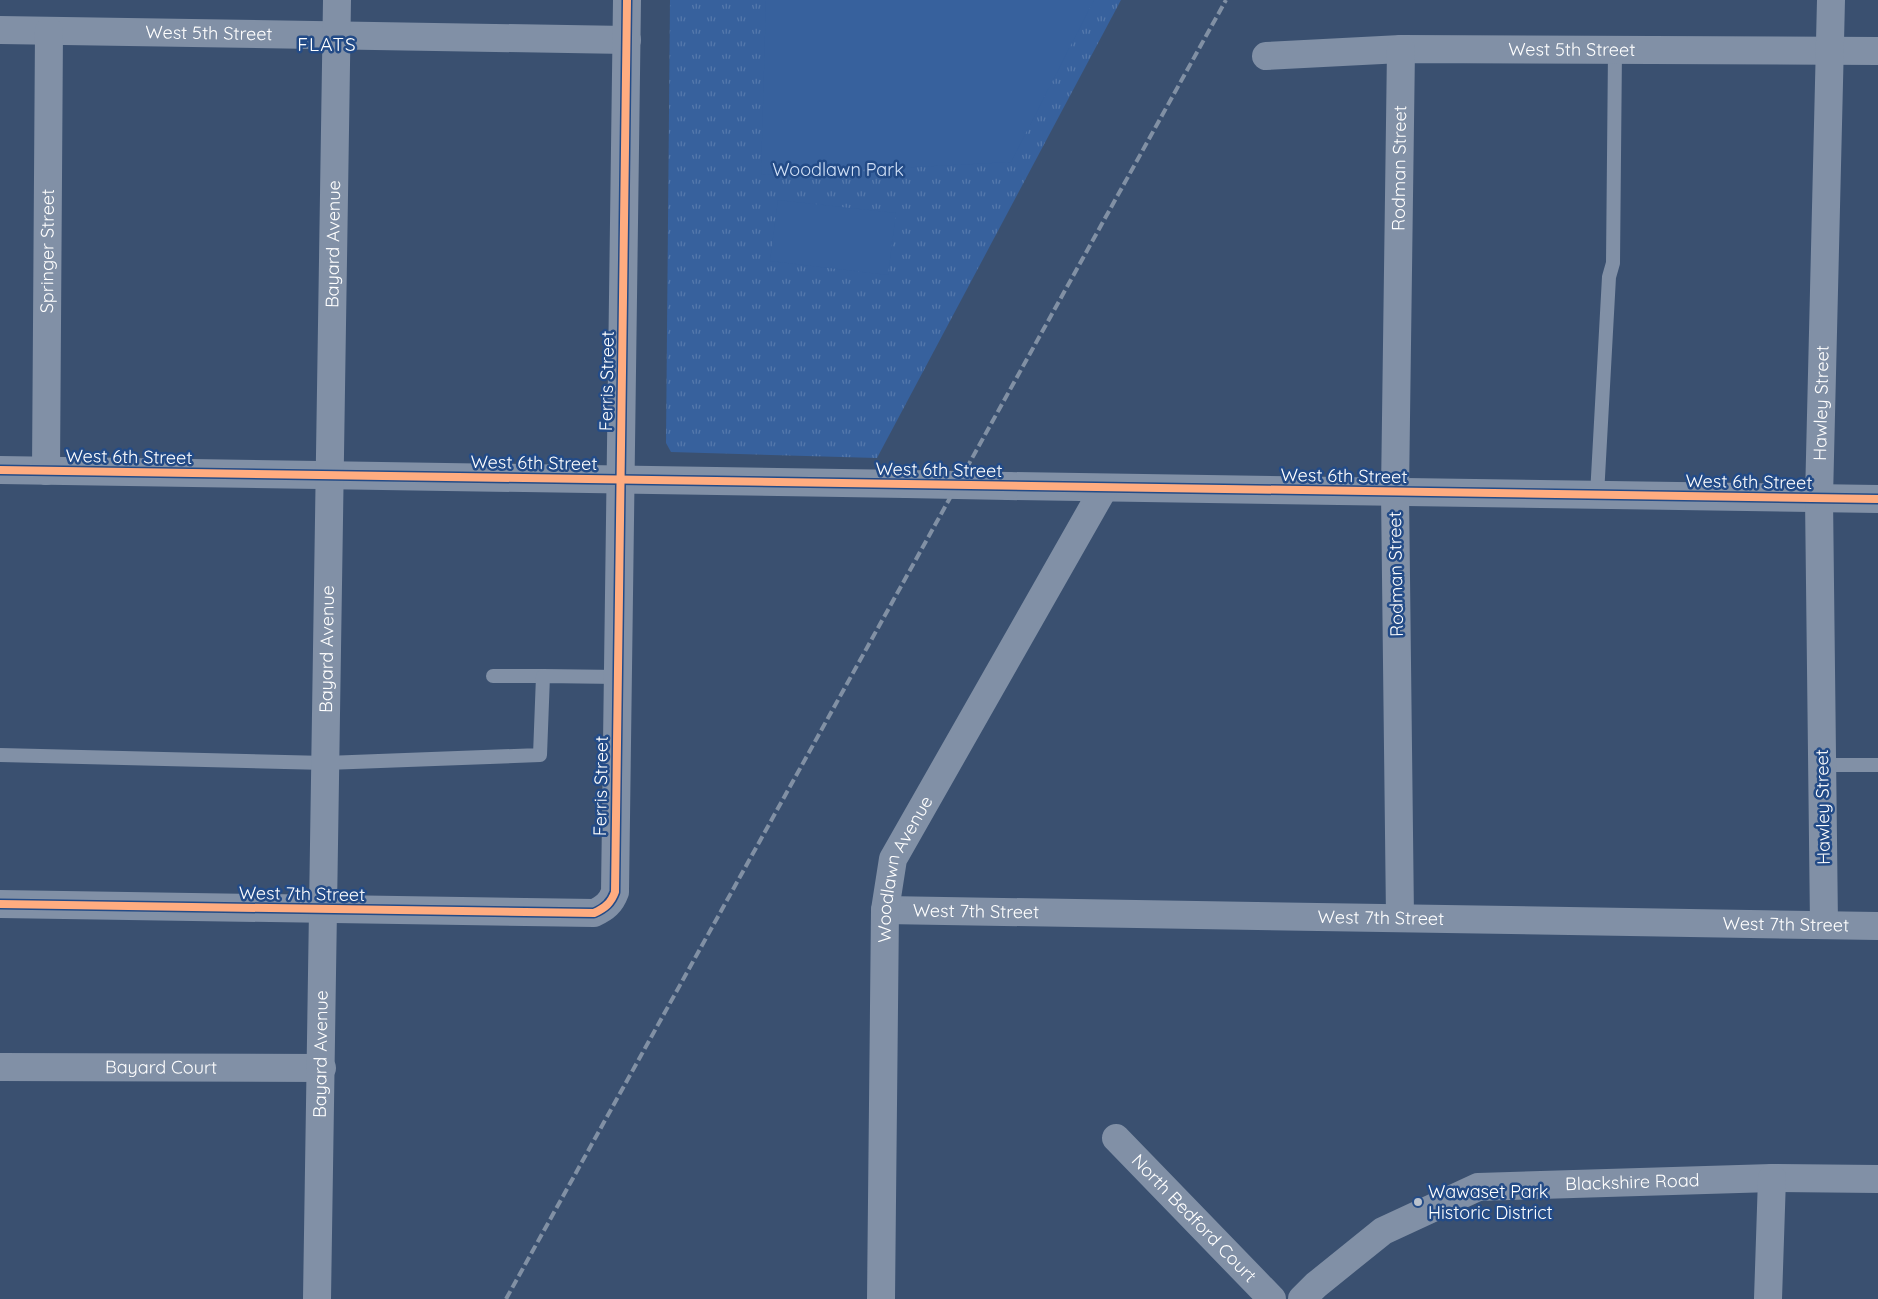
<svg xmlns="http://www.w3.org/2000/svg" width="1878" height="1299" viewBox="0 0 1878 1299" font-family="Quicksand,sans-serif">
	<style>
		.grass { fill: url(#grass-tufts) }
		.pitch { fill: #37619d }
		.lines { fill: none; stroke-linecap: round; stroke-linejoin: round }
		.service { stroke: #8190a6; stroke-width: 14 }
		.minor { stroke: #8190a6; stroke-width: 28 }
		.rail { stroke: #8190a4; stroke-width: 4; stroke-dasharray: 9 4; stroke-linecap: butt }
		.minor-bridge { stroke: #8190a6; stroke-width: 28 }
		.cycleway-casing { stroke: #234b87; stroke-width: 11 }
		.cycleway { stroke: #ffac80; stroke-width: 8 }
		.poi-dot { fill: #bac2cd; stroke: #234b87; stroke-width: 2 }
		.labels { text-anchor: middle; stroke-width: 5; stroke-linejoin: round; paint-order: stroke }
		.street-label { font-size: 18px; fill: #fff; stroke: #234b87 }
		.park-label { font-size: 18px; fill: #d2e1f7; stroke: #234b87 }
		.poi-label { font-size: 18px; fill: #fff; stroke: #234b87; text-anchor: start }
		.neighbourhood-label { font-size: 19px; letter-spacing: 1px; fill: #fff; stroke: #234b87 }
	</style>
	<defs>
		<pattern id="grass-tufts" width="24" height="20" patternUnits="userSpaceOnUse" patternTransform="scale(1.25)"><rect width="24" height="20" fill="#37619d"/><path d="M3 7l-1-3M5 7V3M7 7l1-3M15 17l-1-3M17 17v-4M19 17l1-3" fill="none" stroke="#5579ac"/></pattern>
	</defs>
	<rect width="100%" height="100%" fill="#3a5070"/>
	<!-- grass -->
	<polygon class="grass" points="670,0 1121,0 877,458 671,452 666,443"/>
	<!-- pitch -->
	<g class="pitch">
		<polygon points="766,0 1094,0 1011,162 761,175"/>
		<polygon points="778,200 896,213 888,275 770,261"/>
	</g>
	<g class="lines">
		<!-- service -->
		<g class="service">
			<polyline points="1597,495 1609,277 1613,263 1615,50"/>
			<polyline points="493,676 543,676"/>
			<polyline points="0,755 326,763 540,755 543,676 618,677"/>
			<polyline points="1822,765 1878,765"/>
		</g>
		<!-- minor -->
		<g class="minor">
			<path id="s1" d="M0,30L627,40"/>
			<path id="s2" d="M1266,56L1401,49L1878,51"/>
			<polyline points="0,470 906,484"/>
			<path id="s3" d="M46,471L49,31"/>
			<polyline points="1008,486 1878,499"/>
			<path d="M0,904L594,913C605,908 611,903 615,892L627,0"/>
			<path id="s4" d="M885,910L1878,926"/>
			<path id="s5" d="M1400,918L1395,492L1401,49"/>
			<path id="s6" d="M1824,925L1819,498L1831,0"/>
			<path id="s7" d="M0,1067L322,1068"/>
			<path id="s8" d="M1116,1138L1272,1299"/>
			<path id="s9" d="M317,1299L337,0"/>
			<path id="s10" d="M881,1299L885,910L893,859L1104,488"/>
			<path id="s11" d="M1302,1299L1316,1285L1383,1231L1478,1187L1772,1178L1878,1179"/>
			<polyline points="1768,1299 1772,1178"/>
		</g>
		<!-- rail -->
		<polyline class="rail" points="506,1299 1226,0"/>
		<!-- minor-bridge -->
		<polyline class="minor-bridge" points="906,484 1008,486"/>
		<defs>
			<g id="cycleway">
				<polyline points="0,470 1878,499"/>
				<path d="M0,904L594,913C605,908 611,903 615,892L627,0"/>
			</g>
		</defs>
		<!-- cycleway casing -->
		<use href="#cycleway" class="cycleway-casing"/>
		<!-- cycleway -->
		<use href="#cycleway" class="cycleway"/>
	</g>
	<!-- markers -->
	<circle class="poi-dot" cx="1418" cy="1202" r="5"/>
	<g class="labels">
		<!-- street labels -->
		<g class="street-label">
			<text dy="6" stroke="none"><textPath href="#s1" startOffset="209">West 5th Street</textPath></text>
			<text dy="6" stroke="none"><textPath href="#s2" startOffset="306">West 5th Street</textPath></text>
			<text dy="6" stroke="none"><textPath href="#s5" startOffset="750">Rodman Street</textPath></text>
			<text dy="6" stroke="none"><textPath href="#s9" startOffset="1055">Bayard Avenue</textPath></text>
			<text dy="6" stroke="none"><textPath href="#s3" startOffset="220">Springer Street</textPath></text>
			<text transform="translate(607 381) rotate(-89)" y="6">Ferris Street</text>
			<text dy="6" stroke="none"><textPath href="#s6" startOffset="522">Hawley Street</textPath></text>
			<text transform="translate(129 457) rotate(1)" y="6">West 6th Street</text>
			<text transform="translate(534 463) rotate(1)" y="6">West 6th Street</text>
			<text transform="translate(939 470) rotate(1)" y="6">West 6th Street</text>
			<text transform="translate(1344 476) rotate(1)" y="6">West 6th Street</text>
			<text transform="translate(1749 482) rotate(1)" y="6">West 6th Street</text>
			<text transform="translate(1396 574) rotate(-91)" y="6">Rodman Street</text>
			<text dy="6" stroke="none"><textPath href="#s9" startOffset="650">Bayard Avenue</textPath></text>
			<text transform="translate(601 786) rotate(-89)" y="6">Ferris Street</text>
			<text transform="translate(1823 807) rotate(-91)" y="6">Hawley Street</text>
			<text dy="6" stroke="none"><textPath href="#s10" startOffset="434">Woodlawn Avenue</textPath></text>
			<text transform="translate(302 894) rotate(1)" y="6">West 7th Street</text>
			<text dy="6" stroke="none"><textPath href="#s4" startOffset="91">West 7th Street</textPath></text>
			<text dy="6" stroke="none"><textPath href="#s4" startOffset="496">West 7th Street</textPath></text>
			<text dy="6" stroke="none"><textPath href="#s4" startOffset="901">West 7th Street</textPath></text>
			<text dy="6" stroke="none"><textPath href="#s9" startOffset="245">Bayard Avenue</textPath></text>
			<text dy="6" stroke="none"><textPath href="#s7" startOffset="161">Bayard Court</textPath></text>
			<text dy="6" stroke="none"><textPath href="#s11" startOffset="365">Blackshire Road</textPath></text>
			<text dy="6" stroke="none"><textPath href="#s8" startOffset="112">North Bedford Court</textPath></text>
		</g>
		<!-- park labels -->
		<g class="park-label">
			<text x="838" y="176">Woodlawn Park</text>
		</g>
		<!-- poi labels -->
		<g class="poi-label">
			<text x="1428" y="1198">Wawaset Park<tspan x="1428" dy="21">Historic District</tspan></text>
		</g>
		<!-- neighbourhood labels -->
		<g class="neighbourhood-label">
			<text x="327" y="51">FLATS</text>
		</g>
	</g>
</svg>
